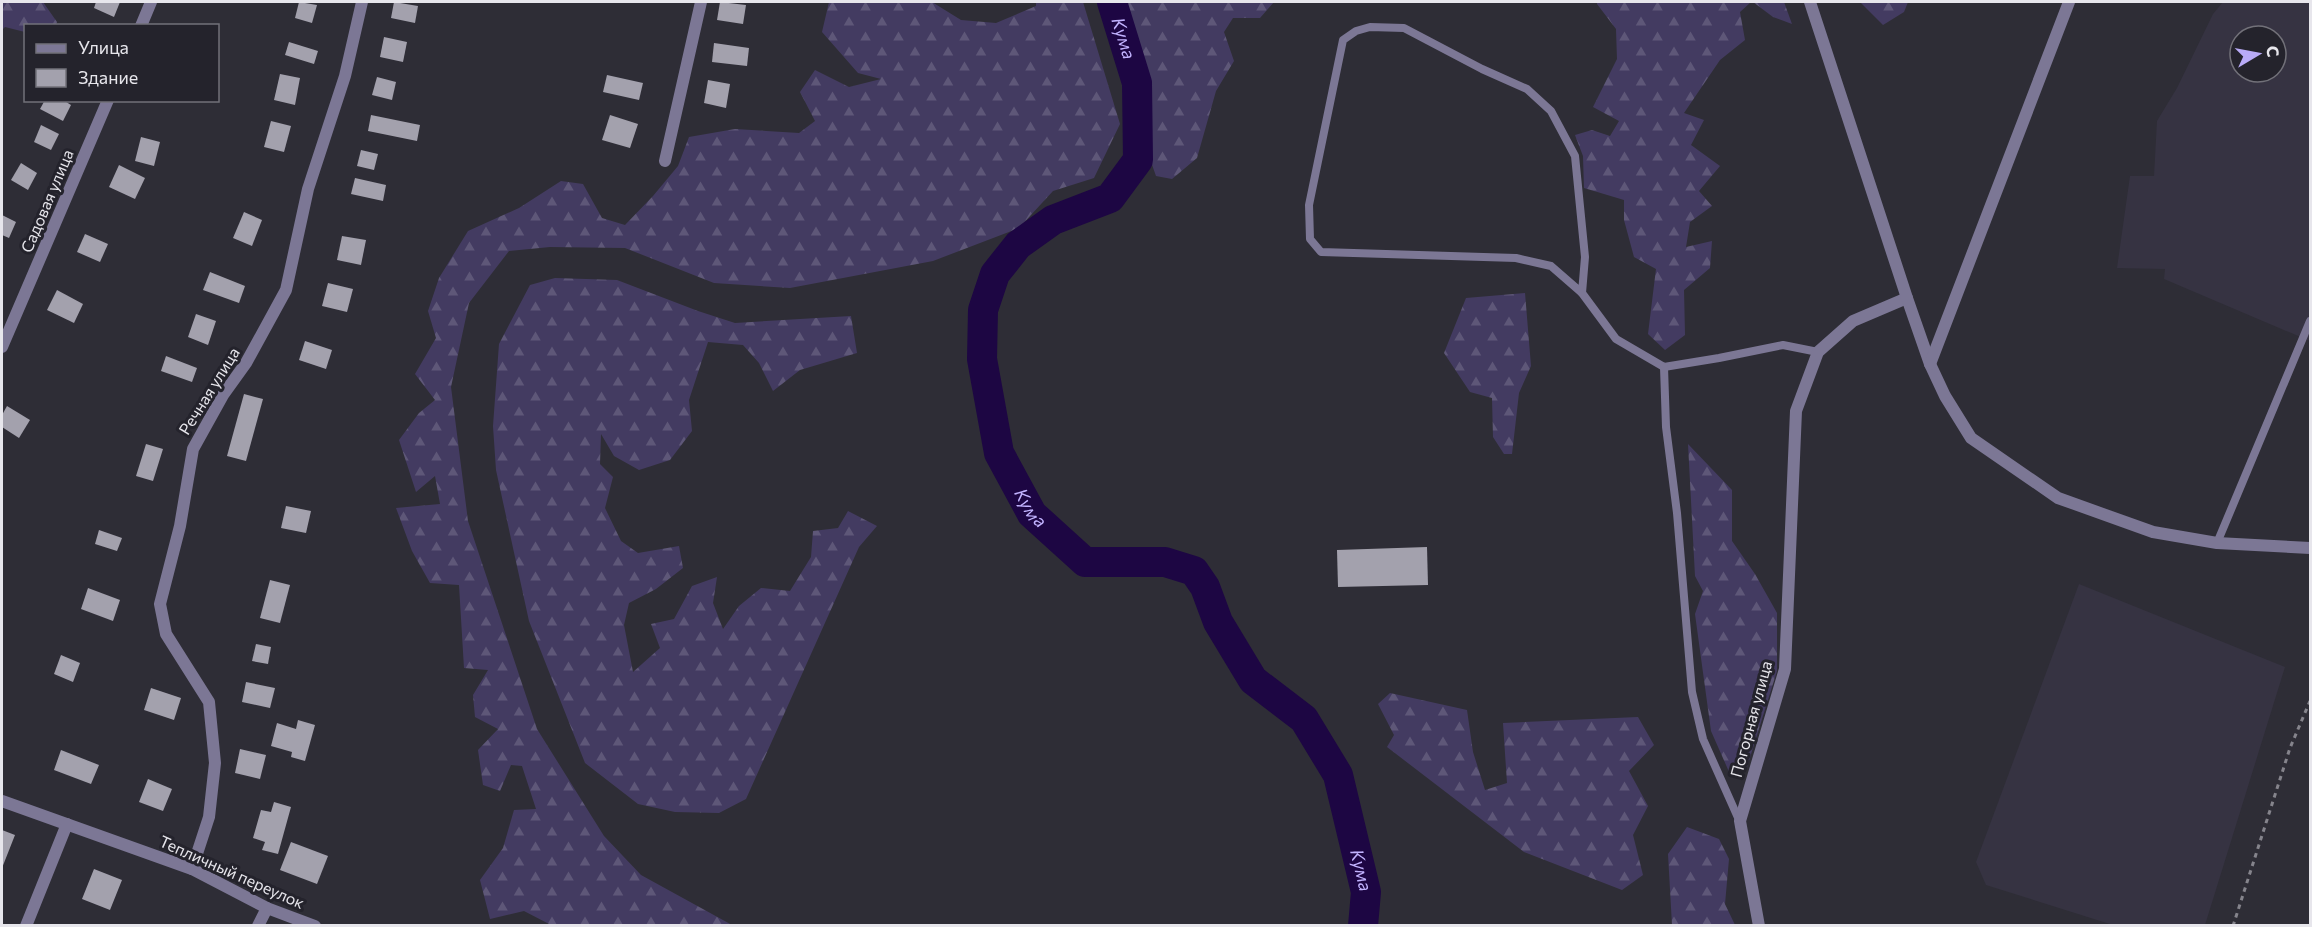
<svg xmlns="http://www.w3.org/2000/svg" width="2312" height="927" viewBox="0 0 2312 927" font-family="Commissioner,sans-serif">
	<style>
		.built { fill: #363342; fill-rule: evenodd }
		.forest { fill: url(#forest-firs) }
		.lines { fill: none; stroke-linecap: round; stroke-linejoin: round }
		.river { stroke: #1d0643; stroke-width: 30 }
		.building { fill: #a3a1ad }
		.path { stroke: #85848c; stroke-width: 3; stroke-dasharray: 4.5 4.5; stroke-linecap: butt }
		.service { stroke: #7c7795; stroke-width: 8 }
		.minor { stroke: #7c7795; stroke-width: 12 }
		.tertiary { stroke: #7c7795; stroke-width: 12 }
		.labels { text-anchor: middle; stroke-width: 6; stroke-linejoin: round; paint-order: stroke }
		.street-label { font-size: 16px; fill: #e7e6ec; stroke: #24232c }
		.water-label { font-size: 18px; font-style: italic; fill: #c2b3ff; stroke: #24232c }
	</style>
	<defs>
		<pattern id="forest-firs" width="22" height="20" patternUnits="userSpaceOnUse" patternTransform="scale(1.5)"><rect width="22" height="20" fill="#433b61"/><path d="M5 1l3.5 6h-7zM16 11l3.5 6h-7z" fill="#5e5778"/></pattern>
	</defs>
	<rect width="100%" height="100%" fill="#2e2d36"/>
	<!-- built -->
	<g class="built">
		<path d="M2223,2H2310V341L2164,279L2165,269L2117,268L2130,176H2154L2157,121L2177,88L2213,14ZM2240,36H2276V72H2240Z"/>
		<polygon points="2079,584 2285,667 2205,925 2113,925 1986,885 1976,862"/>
	</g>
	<!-- forest -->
	<g class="forest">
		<polygon points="2,2 43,2 57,22 56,25 26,26 25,32 5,27 2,30"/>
		<polygon points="829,2 932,2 961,20 996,23 1036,6 1036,2 1083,2 1120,124 1094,178 1053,191 1019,228 933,261 790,288 714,283 625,248 550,247 509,251 469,303 451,387 468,521 537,729 604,836 641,875 732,925 551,925 524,911 490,919 480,880 503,848 514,810 536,809 522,766 511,765 500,791 483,785 478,750 498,729 475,717 473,695 488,670 464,668 459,585 430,583 412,551 396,508 440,504 435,476 416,492 399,440 419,413 435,400 415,374 436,338 428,311 439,278 468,231 519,208 561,181 583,184 602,218 625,225 653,196 678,166 689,137 735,129 799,133 815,121 800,92 815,70 849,87 881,79 858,73 822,32"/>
		<polygon points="1123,2 1274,2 1260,18 1233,18 1224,32 1234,61 1216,91 1197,158 1172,179 1156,176 1150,159 1149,75"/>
		<polygon points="1597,2 1751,2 1740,12 1745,40 1720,60 1684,113 1704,120 1691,145 1720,166 1699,191 1712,206 1690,222 1686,247 1712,241 1710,268 1684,290 1685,335 1665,350 1648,334 1656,269 1634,257 1624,220 1624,200 1584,188 1583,156 1575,135 1592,130 1610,136 1619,121 1593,107 1617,59 1616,29 1597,4"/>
		<polygon points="1753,2 1784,2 1792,24 1773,17"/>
		<polygon points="1860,2 1908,2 1904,12 1883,25"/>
		<polygon points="555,278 617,280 698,311 735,323 851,316 857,353 800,370 773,391 759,363 743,345 708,342 689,400 692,431 670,460 639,470 614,456 601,434 600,464 613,477 605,508 621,541 638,553 679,546 683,568 656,589 629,603 624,625 633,672 660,648 651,624 674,619 692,586 717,577 713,603 723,629 739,606 761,588 790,591 811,557 813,531 838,528 848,511 877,526 859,547 746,799 719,813 675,812 638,804 585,763 529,621 496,470 493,426 499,344 530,285"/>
		<polygon points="1525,293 1531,366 1519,393 1512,454 1504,454 1493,437 1492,398 1470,392 1444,353 1466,298"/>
		<polygon points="1688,444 1732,490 1732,541 1755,574 1777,613 1777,671 1747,767 1730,774 1711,731 1695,614 1703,591 1695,576"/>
		<polygon points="1390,693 1467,710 1473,752 1485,790 1507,783 1503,723 1638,717 1654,745 1629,771 1648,806 1633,835 1643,875 1622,890 1524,852 1387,747 1394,735 1378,704"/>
		<polygon points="1687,827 1719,839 1729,859 1725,904 1735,925 1672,925 1668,854"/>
	</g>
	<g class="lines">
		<!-- river -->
		<path class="river" id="s1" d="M1112,2L1137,83L1138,160L1110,198L1053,220L1018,245L995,274L983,310L982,359L999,453L1032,514L1085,562H1165L1194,571L1205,587L1218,622L1253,680L1304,719L1338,775L1366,892L1363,926"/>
	</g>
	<!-- building -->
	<g class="building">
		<polygon points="96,2 120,2 114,17 94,8"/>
		<polygon points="299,2 317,5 312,23 295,18"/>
		<polygon points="394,2 418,6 415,23 391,18"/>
		<polygon points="720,2 746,5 743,24 717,20"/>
		<polygon points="384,37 407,42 403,62 380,57"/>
		<polygon points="289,42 318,51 314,64 285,55"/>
		<polygon points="714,43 749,48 747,66 712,62"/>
		<polygon points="280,74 300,78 295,105 274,100"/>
		<polygon points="607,75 643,83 639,100 603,92"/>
		<polygon points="377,77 396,82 392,100 372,95"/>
		<polygon points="708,80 730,84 726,108 704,103"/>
		<polygon points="45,100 63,100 71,105 63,121 40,109"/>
		<polygon points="371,115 420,125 417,141 368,131"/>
		<polygon points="610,115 638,124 630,148 602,140"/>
		<polygon points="271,121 291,126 284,152 264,147"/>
		<polygon points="41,125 59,134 51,150 34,142"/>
		<polygon points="141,137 160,142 154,166 135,161"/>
		<polygon points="361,150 378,154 374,170 357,166"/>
		<polygon points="21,163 37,173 28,190 11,180"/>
		<polygon points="119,165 145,178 135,199 109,187"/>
		<polygon points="355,178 386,185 383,201 351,194"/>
		<polygon points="244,212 262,220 252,246 233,238"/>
		<polygon points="2,215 16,222 9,238 2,235"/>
		<polygon points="85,234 108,244 100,262 77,252"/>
		<polygon points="342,236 366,240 361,265 337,260"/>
		<polygon points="210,272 245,286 239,303 203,290"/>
		<polygon points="328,283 353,289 347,312 322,306"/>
		<polygon points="57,290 83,304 74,323 47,310"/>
		<polygon points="196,314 216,321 208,345 188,337"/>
		<polygon points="305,341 332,350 326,369 299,360"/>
		<polygon points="166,356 197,368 192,382 161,371"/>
		<polygon points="244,394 263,399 246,461 227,456"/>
		<polygon points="7,406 30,420 19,438 2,427 2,415"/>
		<polygon points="146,444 163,449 153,481 136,476"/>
		<polygon points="286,506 311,511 306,533 281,528"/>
		<polygon points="99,530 122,538 117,551 95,544"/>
		<polygon points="1427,547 1428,585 1338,587 1337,550"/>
		<polygon points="270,580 290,585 280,623 260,618"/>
		<polygon points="88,588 120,600 113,621 81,609"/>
		<polygon points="256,644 271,647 268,664 252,661"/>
		<polygon points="61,655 80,663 73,682 54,674"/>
		<polygon points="246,682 275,688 270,708 242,702"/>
		<polygon points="151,688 181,698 174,720 144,710"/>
		<polygon points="298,720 315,725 305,761 291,757 292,752 271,746 277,723 296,729"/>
		<polygon points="240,749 266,755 260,779 235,773"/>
		<polygon points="61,750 99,765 91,784 54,770"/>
		<polygon points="148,779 172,789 163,811 139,802"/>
		<polygon points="274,802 291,807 278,854 262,850 265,842 253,838 261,810 271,812"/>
		<polygon points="2,830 15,835 2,868"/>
		<polygon points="291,842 328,856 317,884 280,870"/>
		<polygon points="94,869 122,880 110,910 82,899"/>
	</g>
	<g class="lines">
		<!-- path -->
		<polyline class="path" points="2233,926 2290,748 2310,701"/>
		<!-- service -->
		<g class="service">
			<polyline points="1582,293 1585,257 1575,156 1551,111 1527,89 1482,69 1404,28 1370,27 1356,31 1343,40 1309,205 1310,239 1321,252 1516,258 1551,266 1582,293 1616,339 1664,367 1719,358 1783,345 1818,352"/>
			<polyline points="1664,367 1666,427 1677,513 1692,692 1703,739 1739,820"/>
			<polyline points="2217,543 2310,321"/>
		</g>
		<!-- minor -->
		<g class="minor">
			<polyline points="141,26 151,2"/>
			<polyline points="665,161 701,2"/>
			<polyline points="2,347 108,100"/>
			<polyline points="2,801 192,869 267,908 315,926"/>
			<polyline points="192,869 209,817 215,763 209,702 166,634 160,604 180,526 193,449 223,395 246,363 286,290 308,189 345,76 362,2"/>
			<polyline points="26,926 67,824"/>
			<polyline points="258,926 267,908"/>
			<polyline points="1759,926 1740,821 1785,669 1796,411 1818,352 1853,321 1907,298"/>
		</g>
		<!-- tertiary -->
		<g class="tertiary">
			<polyline points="1810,2 1907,298 1930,364 1945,396 1971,438 2058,498 2153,532 2217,543 2310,548"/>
			<polyline points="1930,364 2069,2"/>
		</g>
	</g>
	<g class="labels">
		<!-- street labels -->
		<g class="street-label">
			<text transform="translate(47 201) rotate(-67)" y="6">Садовая улица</text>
			<text transform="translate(209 391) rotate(-58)" y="6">Речная улица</text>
			<text transform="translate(1751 719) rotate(-75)" y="6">Погорная улица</text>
			<text transform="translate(232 872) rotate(24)" y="6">Тепличный переулок</text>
		</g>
		<!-- water labels -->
		<g class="water-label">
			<text dy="6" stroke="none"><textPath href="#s1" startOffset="38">Кума</textPath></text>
			<text dy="6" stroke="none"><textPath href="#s1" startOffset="596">Кума</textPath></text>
			<text dy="6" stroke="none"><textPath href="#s1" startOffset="1136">Кума</textPath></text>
		</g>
	</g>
	<!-- border -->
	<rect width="2312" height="927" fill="none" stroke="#e7e6ec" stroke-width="6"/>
	<!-- legend -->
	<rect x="24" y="24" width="195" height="78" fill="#24232c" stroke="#727179" stroke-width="1.5"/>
	<rect x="36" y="44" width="30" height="9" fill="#7c7795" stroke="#727179" stroke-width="1.5"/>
	<text x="78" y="54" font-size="18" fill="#e7e6ec">Улица</text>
	<rect x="36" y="69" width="30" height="18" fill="#a3a1ad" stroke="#727179" stroke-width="1.5"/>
	<text x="78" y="84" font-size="18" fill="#e7e6ec">Здание</text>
	<!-- north arrow -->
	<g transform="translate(2258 54) rotate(80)"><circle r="28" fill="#24232c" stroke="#727179" stroke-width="1.5"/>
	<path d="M0-4.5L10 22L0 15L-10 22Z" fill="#b9abf7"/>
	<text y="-9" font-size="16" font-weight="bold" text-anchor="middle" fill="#e7e6ec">С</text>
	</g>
</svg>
